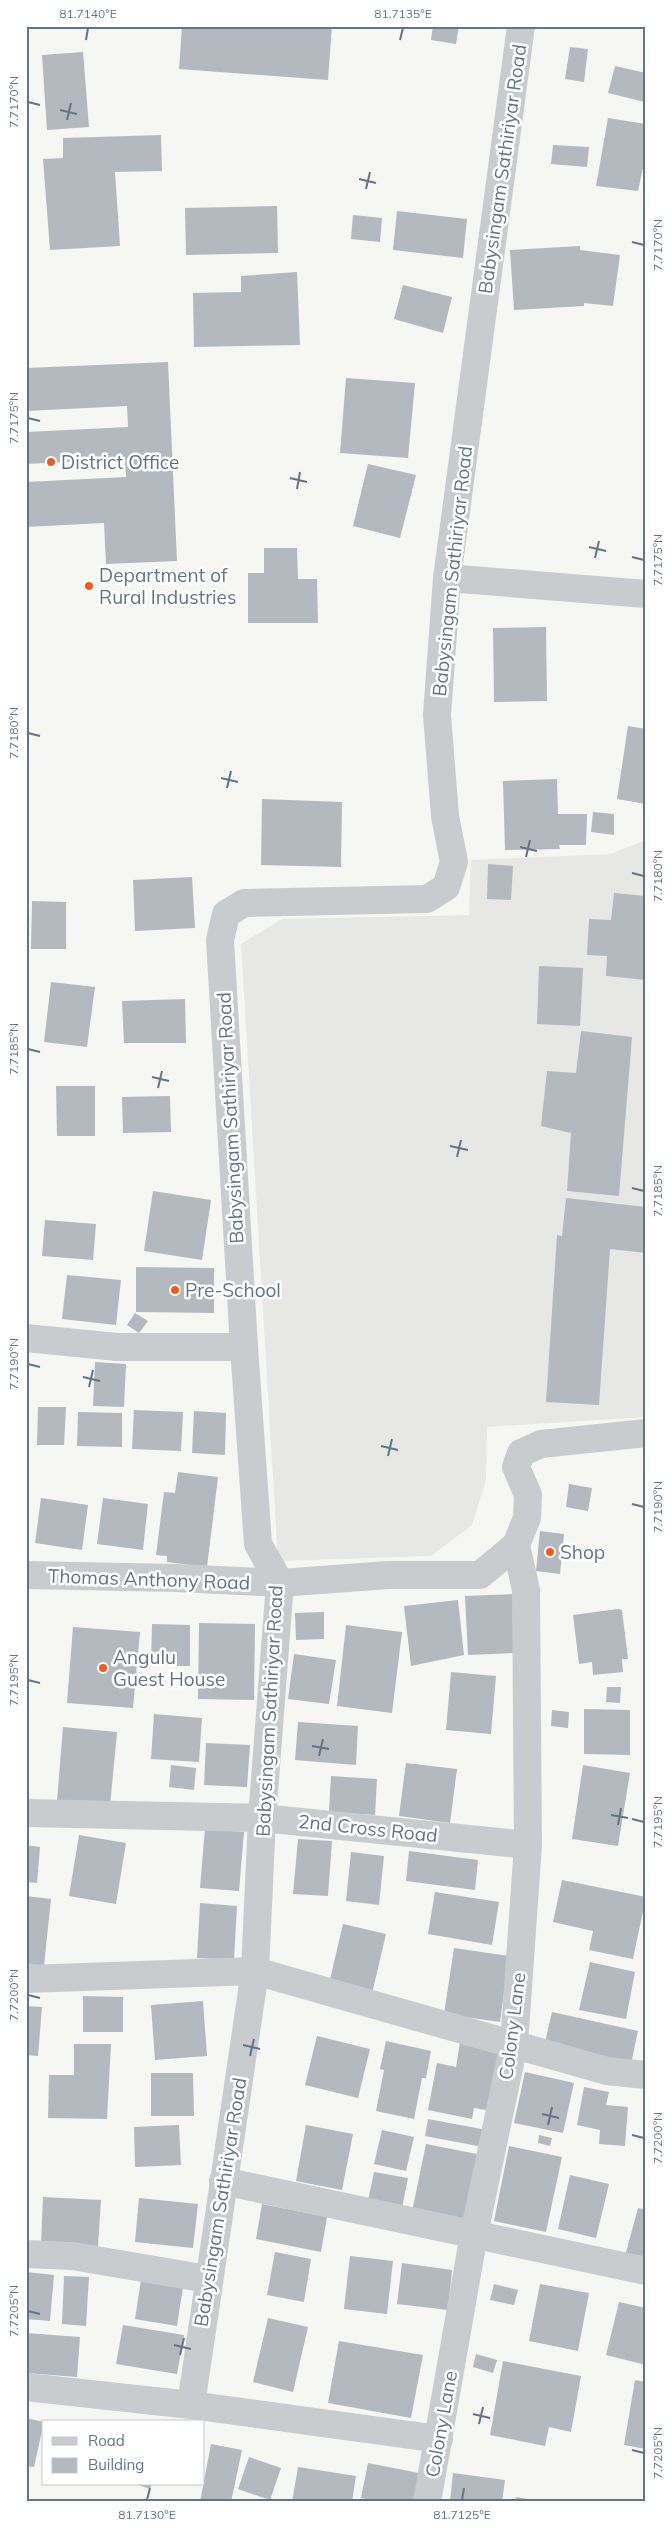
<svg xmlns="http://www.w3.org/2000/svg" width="672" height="2528" viewBox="0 0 672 2528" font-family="Mulish,sans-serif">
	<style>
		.built { fill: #e7e8e6 }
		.building { fill: #b3b9bf }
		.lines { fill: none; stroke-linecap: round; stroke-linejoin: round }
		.minor { stroke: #c9cccf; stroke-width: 28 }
		.ticks { fill: none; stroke: #637486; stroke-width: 2 }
		.poi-dot { fill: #f05c1a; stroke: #fff; stroke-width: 2 }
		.labels { text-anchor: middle; stroke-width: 5; stroke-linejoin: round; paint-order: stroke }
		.street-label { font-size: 19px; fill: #637486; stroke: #fff }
		.poi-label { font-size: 19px; fill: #637486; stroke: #fff; text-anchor: start }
		.neatline { fill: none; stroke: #637486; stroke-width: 2 }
		.ticks-label { font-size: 12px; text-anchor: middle; fill: #637486 }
	</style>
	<rect width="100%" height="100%" fill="#f6f7f3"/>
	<!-- built -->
	<polygon class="built" points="646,840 646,1417 487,1427 486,1480 472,1525 431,1556 278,1561 241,944 282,919 469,915 471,860 610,854"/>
	<!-- building -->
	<g class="building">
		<polygon points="182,26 332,26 328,80 179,69"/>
		<polygon points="433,26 459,26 456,44 431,40"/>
		<polygon points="570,47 588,49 584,82 565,79"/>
		<polygon points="83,52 89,127 47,130 42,55"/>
		<polygon points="615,66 646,73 645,102 608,93"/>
		<polygon points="608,118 646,124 646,154 638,191 596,186"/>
		<polygon points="161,135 162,171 115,172 120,246 50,250 43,159 63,158 63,138"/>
		<polygon points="553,145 589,147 587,167 551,164"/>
		<polygon points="277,206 278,253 186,255 185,208"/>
		<polygon points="397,211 467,219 463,258 393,250"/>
		<polygon points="353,215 382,218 380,242 351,239"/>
		<polygon points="580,246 580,250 620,255 613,306 584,303 584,306 514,310 510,250"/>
		<polygon points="297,272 300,345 194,347 193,293 241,292 241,276"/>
		<polygon points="403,285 452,297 443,333 394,319"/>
		<polygon points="168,362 177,561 106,564 104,523 26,527 26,482 126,477 125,459 26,464 26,432 128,427 127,406 26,411 26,368"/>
		<polygon points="346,378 415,383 408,458 340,453"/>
		<polygon points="368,464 416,475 400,538 353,526"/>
		<polygon points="264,548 297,548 298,579 317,579 318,623 248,623 248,573 264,573"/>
		<polygon points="546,627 547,701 494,702 493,628"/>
		<polygon points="628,726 646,729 646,804 617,799"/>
		<polygon points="557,779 558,814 587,814 586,845 559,845 560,849 505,850 503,781"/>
		<polygon points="262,799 342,802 341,867 261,865"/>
		<polygon points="593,812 614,814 614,835 591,832"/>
		<polygon points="488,864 513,866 511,900 487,899"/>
		<polygon points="192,877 195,928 135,931 133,880"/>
		<polygon points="614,893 646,896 646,980 606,976 607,956 587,955 589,919 611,920"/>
		<polygon points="32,901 66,902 66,949 31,949"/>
		<polygon points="539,966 583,968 580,1026 537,1024"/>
		<polygon points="51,982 95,987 87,1047 44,1042"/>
		<polygon points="185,999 186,1043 124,1043 122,1001"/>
		<polygon points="581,1031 632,1037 619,1196 567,1191 571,1133 541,1126 547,1071 576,1073"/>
		<polygon points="56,1086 95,1086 95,1136 57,1136"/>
		<polygon points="170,1096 171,1132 123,1133 122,1097"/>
		<polygon points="153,1191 211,1200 202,1260 144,1251"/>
		<polygon points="566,1198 646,1207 646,1253 610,1249 599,1405 546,1402 557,1235 562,1236"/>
		<polygon points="45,1220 96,1224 93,1260 42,1256"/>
		<polygon points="136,1267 214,1268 214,1313 136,1312"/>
		<polygon points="67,1275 121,1280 116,1325 62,1319"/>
		<polygon points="135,1313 148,1321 139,1333 127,1325"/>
		<polygon points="95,1362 126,1364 124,1407 93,1406"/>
		<polygon points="38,1407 66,1407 64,1445 37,1445"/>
		<polygon points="134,1410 183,1412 181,1451 132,1449"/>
		<polygon points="194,1411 226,1413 225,1455 192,1453"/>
		<polygon points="78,1412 122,1413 122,1447 77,1446"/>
		<polygon points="178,1472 218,1477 207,1567 167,1562 167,1556 156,1555 164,1492 175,1493"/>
		<polygon points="569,1484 592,1488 588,1511 566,1507"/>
		<polygon points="41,1498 88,1505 82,1550 35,1543"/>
		<polygon points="103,1498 148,1504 143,1550 97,1544"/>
		<polygon points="540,1531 564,1534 560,1574 536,1571"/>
		<polygon points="513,1594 516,1653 468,1655 465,1596"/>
		<polygon points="458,1600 464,1655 411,1666 404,1606"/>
		<polygon points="618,1609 622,1610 628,1659 622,1659 623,1672 593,1675 592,1662 579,1664 573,1615"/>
		<polygon points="324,1612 324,1639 296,1640 295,1613"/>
		<polygon points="199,1623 255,1624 254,1700 198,1699"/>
		<polygon points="152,1624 190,1625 190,1666 151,1666"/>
		<polygon points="346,1625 402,1632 392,1713 337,1706"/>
		<polygon points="73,1627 140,1632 133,1708 67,1703"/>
		<polygon points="294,1654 336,1660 329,1704 288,1699"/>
		<polygon points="451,1672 496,1676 491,1734 446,1730"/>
		<polygon points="607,1687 621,1687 620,1703 606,1702"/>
		<polygon points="584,1709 630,1710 630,1755 584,1754"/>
		<polygon points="552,1710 569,1712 568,1728 551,1726"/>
		<polygon points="154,1714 202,1718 199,1762 151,1759"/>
		<polygon points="298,1722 358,1726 356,1765 295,1760"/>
		<polygon points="63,1727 117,1732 110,1806 57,1801"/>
		<polygon points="206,1743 250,1745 247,1787 204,1785"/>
		<polygon points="406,1763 457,1769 450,1823 399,1816"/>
		<polygon points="171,1765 196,1768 194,1790 169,1787"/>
		<polygon points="583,1765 630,1773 618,1846 572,1839"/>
		<polygon points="331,1776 377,1779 375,1815 329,1812"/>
		<polygon points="205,1829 244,1832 239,1891 200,1888"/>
		<polygon points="79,1835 126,1843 116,1904 69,1896"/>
		<polygon points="298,1839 332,1841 328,1896 293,1894"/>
		<polygon points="26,1845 40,1847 37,1883 26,1882"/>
		<polygon points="409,1851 478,1860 475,1890 406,1881"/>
		<polygon points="351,1852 384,1856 379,1905 346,1901"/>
		<polygon points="562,1880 646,1897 633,1959 589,1950 593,1931 553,1922"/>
		<polygon points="435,1892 499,1902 492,1945 428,1934"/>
		<polygon points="26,1896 51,1899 44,1966 26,1964"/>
		<polygon points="200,1903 237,1906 234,1960 197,1958"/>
		<polygon points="343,1924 386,1934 371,1998 328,1988"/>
		<polygon points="454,1948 509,1956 500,2022 444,2014"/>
		<polygon points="590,1962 635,1972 626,2019 579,2010"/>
		<polygon points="83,1996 123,1997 123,2032 83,2032"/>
		<polygon points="203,2001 207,2056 155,2060 151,2005"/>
		<polygon points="26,2006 42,2007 38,2056 26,2055"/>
		<polygon points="552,2012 638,2031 630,2069 543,2051"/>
		<polygon points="317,2036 370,2049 358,2098 305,2085"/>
		<polygon points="386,2041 431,2051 426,2078 422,2078 414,2119 376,2111 384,2070 380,2069"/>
		<polygon points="460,2042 503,2050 492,2111 474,2108 472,2119 428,2110 437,2063 456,2067"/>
		<polygon points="74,2044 111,2044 107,2119 48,2118 49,2075 74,2075"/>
		<polygon points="525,2072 574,2083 563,2133 514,2123"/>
		<polygon points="151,2073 193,2073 194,2116 151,2116"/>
		<polygon points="584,2087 609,2092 606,2105 628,2107 625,2146 599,2144 600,2130 577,2125"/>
		<polygon points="428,2119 487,2130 483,2147 425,2136"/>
		<polygon points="179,2125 181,2165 135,2167 134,2127"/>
		<polygon points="306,2125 353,2134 342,2190 296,2181"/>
		<polygon points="382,2130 414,2137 406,2171 374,2164"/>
		<polygon points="539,2135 552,2138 550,2146 538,2143"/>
		<polygon points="426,2144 477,2154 464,2222 412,2212"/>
		<polygon points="509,2146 562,2157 546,2232 494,2221"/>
		<polygon points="374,2172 408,2178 402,2208 368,2201"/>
		<polygon points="570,2175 609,2184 596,2238 558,2229"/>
		<polygon points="43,2197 101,2200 98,2246 41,2243"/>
		<polygon points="139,2198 198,2204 193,2248 135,2242"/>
		<polygon points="262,2204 327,2217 321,2252 256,2239"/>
		<polygon points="638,2208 646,2210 646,2261 625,2256"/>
		<polygon points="275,2252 311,2259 304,2302 267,2295"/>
		<polygon points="350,2256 393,2261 387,2314 344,2309"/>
		<polygon points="402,2263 452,2270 448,2310 397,2304"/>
		<polygon points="26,2272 54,2275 50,2321 26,2319"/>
		<polygon points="64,2276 89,2277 86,2326 62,2324"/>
		<polygon points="141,2280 183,2287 177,2326 135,2319"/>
		<polygon points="494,2284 518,2290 514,2305 490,2300"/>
		<polygon points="540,2284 589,2293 578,2351 529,2341"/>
		<polygon points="619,2302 646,2308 646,2365 606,2355"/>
		<polygon points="268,2318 308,2327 293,2392 253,2382"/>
		<polygon points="123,2325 184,2335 177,2374 116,2364"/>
		<polygon points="26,2333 80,2337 77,2377 26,2373"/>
		<polygon points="339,2341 423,2355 411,2418 328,2403"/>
		<polygon points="476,2354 497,2360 493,2373 473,2367"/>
		<polygon points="503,2361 581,2376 571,2432 549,2427 545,2446 490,2435"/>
		<polygon points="635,2380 646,2382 646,2449 624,2445"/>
		<polygon points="26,2418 44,2422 34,2467 26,2466"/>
		<polygon points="211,2444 242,2450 231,2502 200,2502"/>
		<polygon points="249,2457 281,2468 270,2500 238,2489"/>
		<polygon points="368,2463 424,2474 418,2502 383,2502 361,2498"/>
		<polygon points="298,2467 356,2476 352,2502 292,2502"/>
		<polygon points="453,2473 505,2480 502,2502 450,2502"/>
		<polygon points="135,2484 152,2484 150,2489"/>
		<polygon points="516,2497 540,2501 540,2502 515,2502"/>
	</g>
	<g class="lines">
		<!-- minor -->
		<g class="minor">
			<polyline points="447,578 646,594"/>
			<polyline points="26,1338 117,1347 244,1347"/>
			<polyline points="26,1575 177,1578 280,1583 388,1575 480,1575 516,1545 527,1518 528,1495 516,1467 521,1453 541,1444 646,1433"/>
			<polyline points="26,1813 262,1818 528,1845"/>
			<polyline points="26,1979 255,1971 607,2071 646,2075"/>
			<polyline points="223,2181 646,2271"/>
			<polyline points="26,2254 72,2256 208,2279"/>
			<polyline points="26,2387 191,2405 439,2439"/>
			<polyline points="191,2405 255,1971 262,1818 280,1583 258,1544 244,1347 220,940 226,914 244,903 427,899 446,887 454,862 445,816 437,715 447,578 521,26"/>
			<polyline points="427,2502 474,2234 514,2044 528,1845 526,1590 516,1545"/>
		</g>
	</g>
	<!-- ticks -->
	<path class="ticks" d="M86,40L88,28M400,40L403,28M28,102L40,105M60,110L77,114M67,120L71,103M359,179L376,183M366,189L370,172M632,242L644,245M28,418L40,421M290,478L307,482M297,489L300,472M589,547L606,551M632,557L644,560M595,558L599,541M28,733L40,736M221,778L238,782M227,788L231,771M520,847L537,851M526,857L530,840M632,873L644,876M28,1049L40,1052M152,1077L169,1081M158,1088L162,1071M450,1146L468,1150M457,1157L461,1140M632,1188L644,1191M28,1364L40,1367M83,1377L100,1381M89,1387L93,1370M381,1446L398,1450M388,1456L392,1439M632,1504L644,1507M28,1680L40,1683M312,1746L329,1749M319,1756L323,1739M611,1815L628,1818M632,1819L644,1822M618,1825L621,1808M28,1995L40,1998M243,2045L260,2049M250,2056L254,2039M542,2114L559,2118M548,2125L552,2107M632,2135L644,2138M28,2311L40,2314M174,2345L191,2349M180,2355L184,2338M473,2414L490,2418M479,2424L483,2407M632,2450L644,2453M147,2500L150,2488M462,2500L464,2488"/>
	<!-- markers -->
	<g class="poi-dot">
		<circle cx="51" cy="462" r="5"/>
		<circle cx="89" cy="586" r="5"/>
		<circle cx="175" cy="1290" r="5"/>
		<circle cx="550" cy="1552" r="5"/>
		<circle cx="103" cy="1668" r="5"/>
	</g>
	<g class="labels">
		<!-- street labels -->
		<g class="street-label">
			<text transform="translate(502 169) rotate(-82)" y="7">Babysingam Sathiriyar Road</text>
			<text transform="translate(452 571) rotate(-84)" y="7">Babysingam Sathiriyar Road</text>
			<text transform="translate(230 1118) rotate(-93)" y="7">Babysingam Sathiriyar Road</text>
			<text transform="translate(149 1579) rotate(2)" y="7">Thomas Anthony Road</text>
			<text transform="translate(269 1711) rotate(-87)" y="7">Babysingam Sathiriyar Road</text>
			<text transform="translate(368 1828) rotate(6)" y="7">2nd Cross Road</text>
			<text transform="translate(512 2026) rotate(-83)" y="7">Colony Lane</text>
			<text transform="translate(220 2202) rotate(-81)" y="7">Babysingam Sathiriyar Road</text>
			<text transform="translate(441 2424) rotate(-80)" y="7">Colony Lane</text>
		</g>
		<!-- poi labels -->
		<g class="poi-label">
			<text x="61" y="469">District Office</text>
			<text x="99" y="582">Department of<tspan x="99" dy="22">Rural Industries</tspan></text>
			<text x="185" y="1297">Pre-School</text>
			<text x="560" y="1559">Shop</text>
			<text x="113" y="1664">Angulu<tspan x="113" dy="22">Guest House</tspan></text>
		</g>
	</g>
	<!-- border -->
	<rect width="672" height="2528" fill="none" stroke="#ffffff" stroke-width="55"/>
	<!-- legend -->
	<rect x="42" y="2420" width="162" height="65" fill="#ffffff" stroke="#c1c7cf"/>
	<rect x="52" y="2437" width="25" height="8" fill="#c9cccf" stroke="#c1c7cf"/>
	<text x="88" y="2446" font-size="15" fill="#637486">Road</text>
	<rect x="52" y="2458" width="25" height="15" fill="#b3b9bf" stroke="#c1c7cf"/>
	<text x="88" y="2470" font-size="15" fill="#637486">Building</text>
	<rect x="28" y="28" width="616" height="2472" class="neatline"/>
	<g class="ticks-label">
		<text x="88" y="18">81.7140°E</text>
		<text x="403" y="18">81.7135°E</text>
		<text transform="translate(14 102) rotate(-90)" y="4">7.7170°N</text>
		<text transform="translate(658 245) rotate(-90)" y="4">7.7170°N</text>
		<text transform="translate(14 418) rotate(-90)" y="4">7.7175°N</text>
		<text transform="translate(658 560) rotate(-90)" y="4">7.7175°N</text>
		<text transform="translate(14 733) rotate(-90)" y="4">7.7180°N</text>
		<text transform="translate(658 876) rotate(-90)" y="4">7.7180°N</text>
		<text transform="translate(14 1049) rotate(-90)" y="4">7.7185°N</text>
		<text transform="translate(658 1191) rotate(-90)" y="4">7.7185°N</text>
		<text transform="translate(14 1364) rotate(-90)" y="4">7.7190°N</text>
		<text transform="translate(658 1507) rotate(-90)" y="4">7.7190°N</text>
		<text transform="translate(14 1680) rotate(-90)" y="4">7.7195°N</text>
		<text transform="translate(658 1822) rotate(-90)" y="4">7.7195°N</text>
		<text transform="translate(14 1995) rotate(-90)" y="4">7.7200°N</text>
		<text transform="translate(658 2138) rotate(-90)" y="4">7.7200°N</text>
		<text transform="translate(14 2311) rotate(-90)" y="4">7.7205°N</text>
		<text transform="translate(658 2453) rotate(-90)" y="4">7.7205°N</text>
		<text x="147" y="2519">81.7130°E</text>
		<text x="462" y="2519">81.7125°E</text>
	</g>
</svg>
